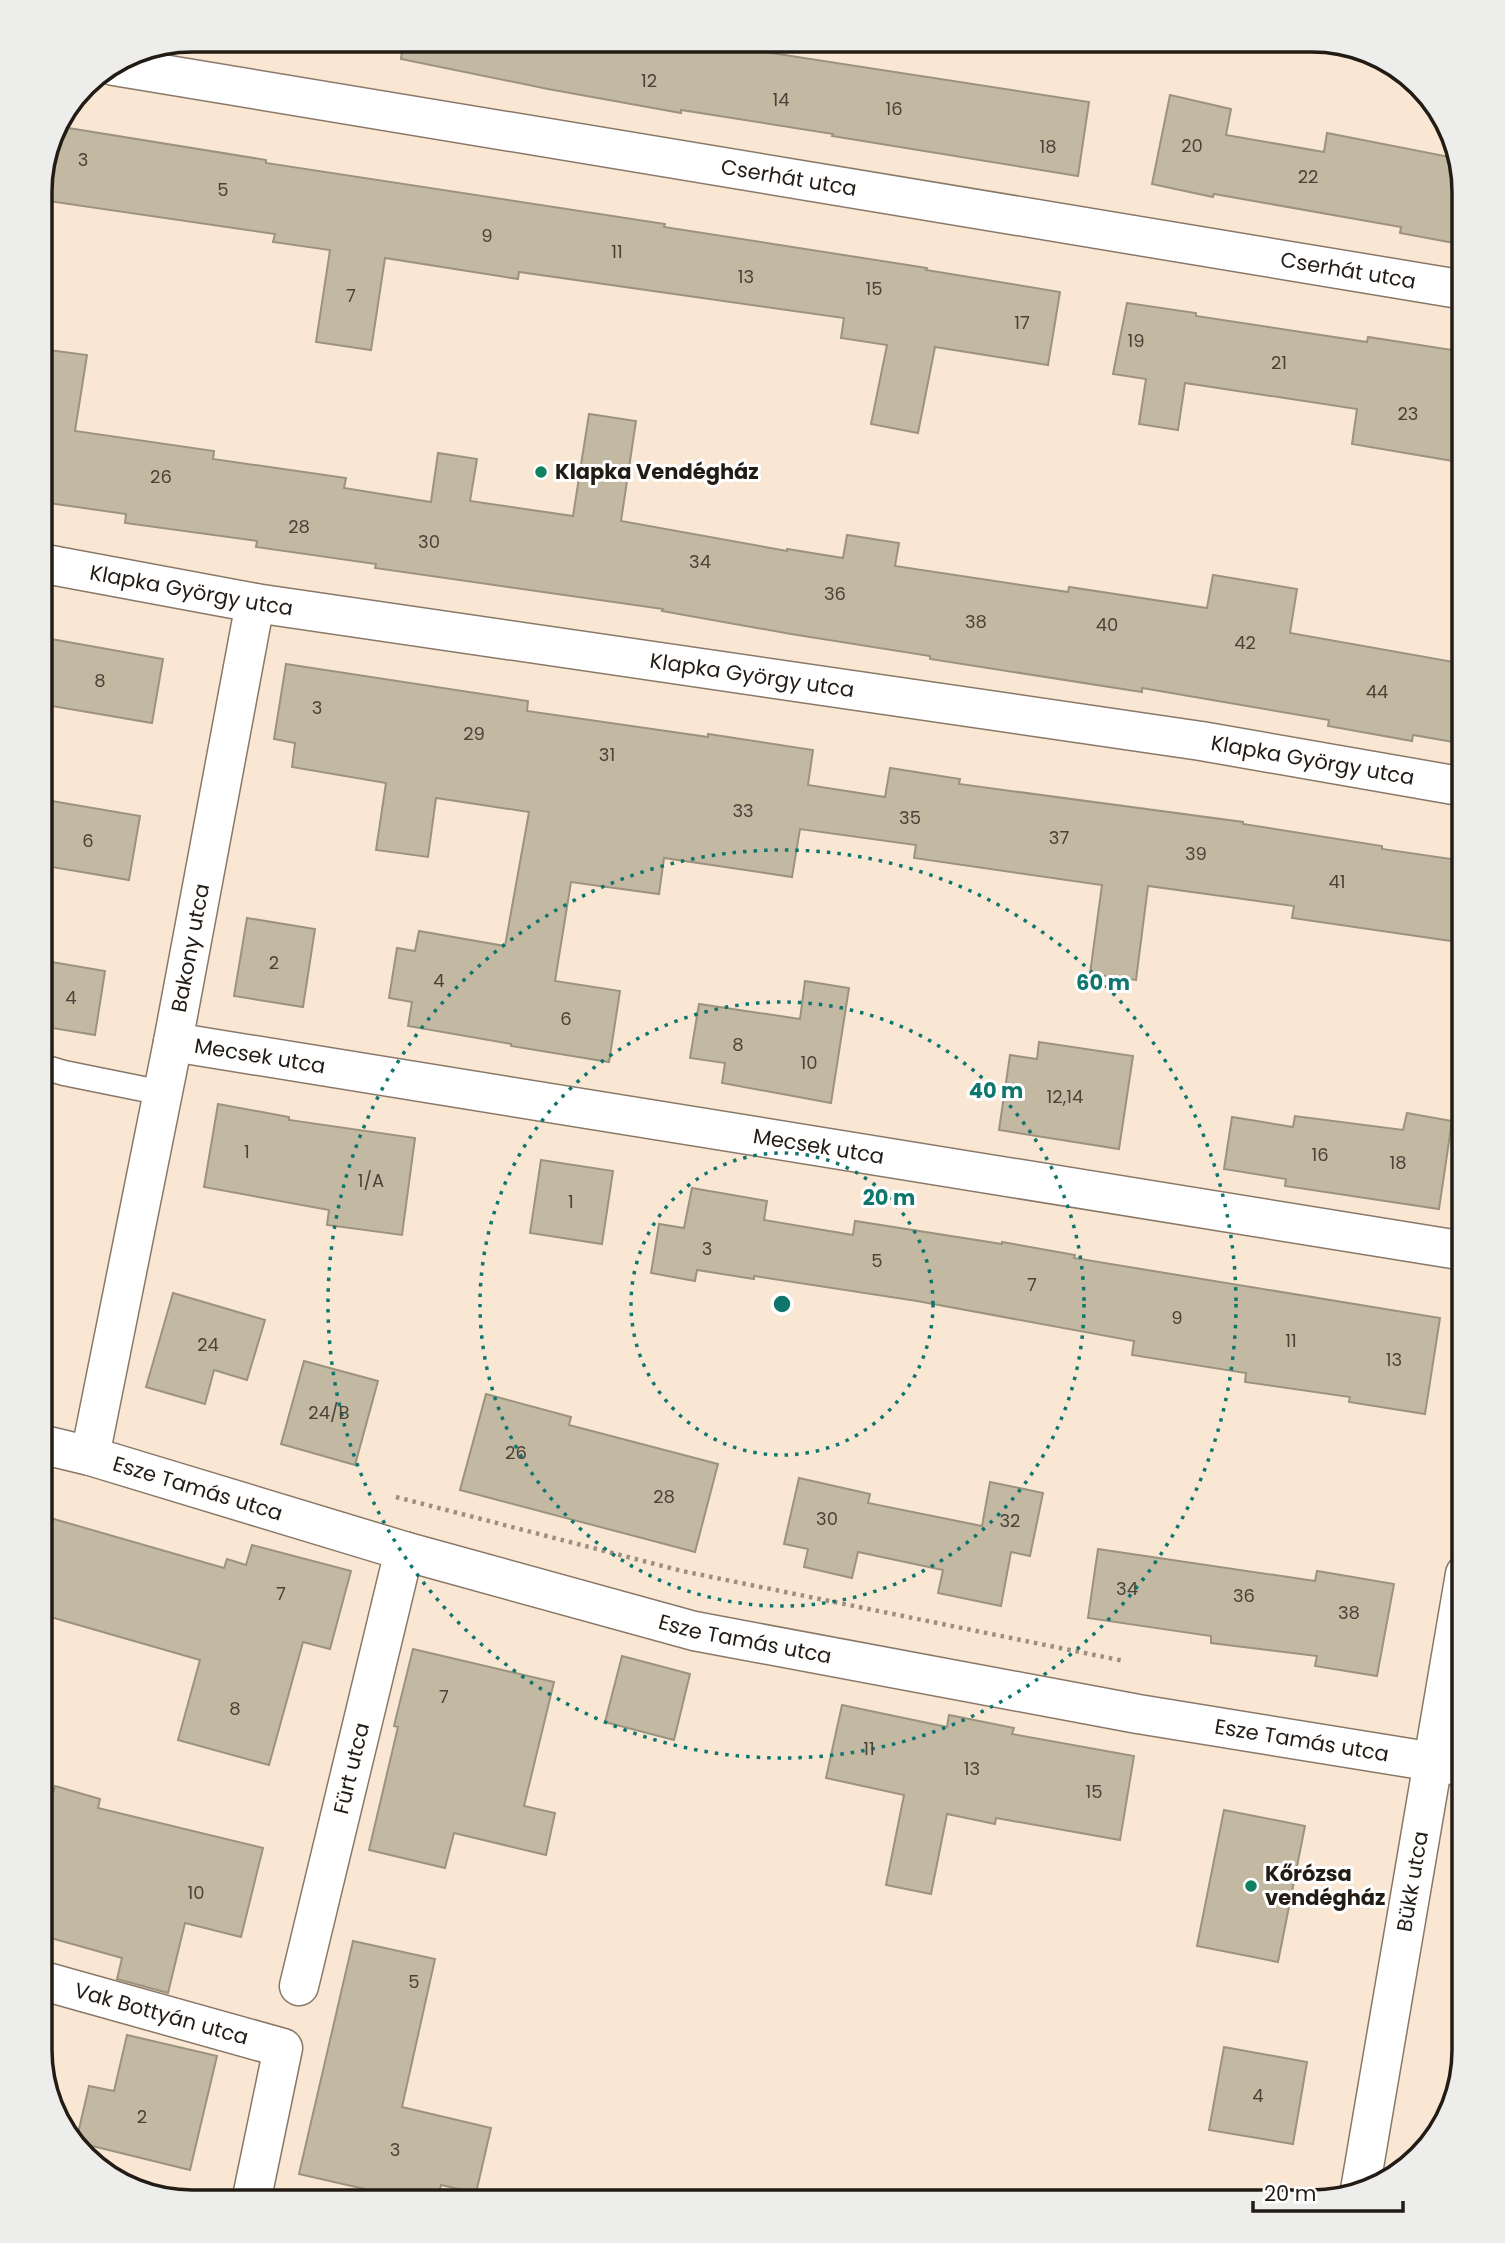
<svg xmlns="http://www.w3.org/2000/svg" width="1505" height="2243" viewBox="0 0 1505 2243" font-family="Poppins,sans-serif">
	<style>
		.building { fill: #c3b9a3; stroke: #9c937e; stroke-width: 2 }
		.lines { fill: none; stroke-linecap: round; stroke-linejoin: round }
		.lane-casing { stroke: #897867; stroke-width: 27 }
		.street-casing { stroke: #897867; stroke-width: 41 }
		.path { stroke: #9c8f81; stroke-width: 4.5; stroke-dasharray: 3.5 5; stroke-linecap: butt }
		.lane { stroke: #fff; stroke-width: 24 }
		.street { stroke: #fff; stroke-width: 38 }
		.ring { fill: none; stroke: #0f766e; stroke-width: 3.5; stroke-dasharray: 3.5 7 }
		.poi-dot { fill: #0f8261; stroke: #fff; stroke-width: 2.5 }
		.labels { text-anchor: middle; stroke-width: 6; stroke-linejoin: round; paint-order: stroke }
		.number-label { font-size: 18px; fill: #4b4338 }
		.street-label { font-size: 21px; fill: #231c15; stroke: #fff }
		.poi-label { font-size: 21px; font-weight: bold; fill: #231c15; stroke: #fff; text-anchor: start }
		.rim { fill: none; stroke: #231c15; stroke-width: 3.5 }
		.centre { fill: #0f766e; stroke: #fff; stroke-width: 3.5 }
		.ring-label { font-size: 21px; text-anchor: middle; font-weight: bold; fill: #0f766e; stroke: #fff; stroke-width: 6; stroke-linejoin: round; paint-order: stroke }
	</style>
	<rect width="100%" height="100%" fill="#f9e6d3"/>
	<!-- building -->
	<g class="building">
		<polygon points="403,40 687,40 1089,102 1078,176 832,136 833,134 681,110 681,113 548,89 401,59"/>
		<polygon points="1170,95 1231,109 1226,135 1324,152 1327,133 1455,158 1465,192 1465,245 1400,233 1401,227 1214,194 1213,197 1152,184"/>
		<polygon points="56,126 266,160 266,163 665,224 664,227 927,268 926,270 1060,292 1048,365 935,347 918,433 871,424 887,345 841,338 844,318 519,272 518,279 385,258 371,350 316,342 330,250 273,242 275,234 41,200 41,183"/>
		<polygon points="1127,303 1196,313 1196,316 1367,342 1368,337 1465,352 1465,383 1453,461 1352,444 1357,409 1185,383 1178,430 1139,424 1146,379 1113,374"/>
		<polygon points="41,349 87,355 75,431 214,451 213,459 346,478 344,488 431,502 438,453 477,459 470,501 573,516 589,414 636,421 621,521 787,551 787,549 843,558 847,535 899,543 895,566 1068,592 1069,587 1207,608 1213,575 1297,589 1290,633 1465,664 1465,744 1413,735 1412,741 1328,726 1329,720 1142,688 1142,692 930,659 930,656 791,634 662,611 663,609 375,568 376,564 256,547 257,541 125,523 126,514 41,502"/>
		<polygon points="40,637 163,659 152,723 40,704"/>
		<polygon points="286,664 528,701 527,711 708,737 708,734 813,750 808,785 885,797 890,768 960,779 959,784 1243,822 1243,824 1382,846 1382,849 1465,861 1465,943 1292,918 1294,906 1148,886 1136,980 1090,974 1102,885 914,858 916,845 800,829 792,877 664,858 659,894 571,882 555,981 620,991 609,1062 511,1046 511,1044 408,1026 412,1002 389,998 397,948 415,951 419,931 505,946 529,812 436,798 428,857 376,850 386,783 292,767 295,743 274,739"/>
		<polygon points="40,799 140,816 129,880 40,865"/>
		<polygon points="247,918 315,929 303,1007 234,996"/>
		<polygon points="40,960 105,971 95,1035 40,1026"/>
		<polygon points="805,981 849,988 831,1103 722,1083 725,1063 690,1058 699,1004 800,1019"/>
		<polygon points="1039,1042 1133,1056 1119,1149 999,1130 1010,1055 1037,1059"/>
		<polygon points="218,1104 289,1117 289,1120 415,1138 402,1235 327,1225 329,1210 204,1187"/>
		<polygon points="1407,1113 1452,1121 1439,1209 1285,1186 1286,1179 1224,1169 1232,1117 1293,1127 1295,1116 1403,1130"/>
		<polygon points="541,1160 613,1171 602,1244 530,1233"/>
		<polygon points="692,1188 767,1201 764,1220 853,1235 855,1221 1002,1244 1002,1242 1075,1255 1074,1258 1440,1318 1425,1414 1349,1402 1350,1397 1245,1382 1246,1373 1132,1355 1134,1341 917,1301 754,1276 754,1279 697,1270 695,1281 651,1273 659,1224 684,1228"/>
		<polygon points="173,1293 265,1320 247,1380 214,1370 205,1404 146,1387"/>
		<polygon points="304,1361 378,1381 355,1465 281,1444"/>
		<polygon points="486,1394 571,1417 569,1425 718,1464 695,1552 460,1490"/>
		<polygon points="799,1478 870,1494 868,1503 982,1526 990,1482 1043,1493 1030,1556 1011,1552 1001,1606 938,1593 943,1570 858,1552 852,1578 804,1567 808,1549 784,1544"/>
		<polygon points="40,1515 224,1568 227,1559 246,1565 252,1545 351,1571 330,1649 303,1642 269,1765 178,1740 200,1660 40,1614"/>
		<polygon points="1098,1549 1315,1581 1317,1571 1394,1584 1377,1676 1315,1666 1317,1656 1211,1643 1211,1636 1088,1618"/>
		<polygon points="413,1649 554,1682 524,1806 555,1813 546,1855 454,1833 445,1868 369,1850 398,1727 394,1726"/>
		<polygon points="622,1656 690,1674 674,1740 605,1722"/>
		<polygon points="842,1705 947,1727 949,1715 1014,1728 1012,1734 1134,1756 1120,1840 996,1818 995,1824 947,1814 931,1894 886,1885 904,1795 826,1778"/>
		<polygon points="55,1786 100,1799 98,1808 263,1848 241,1937 185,1923 168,1993 117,1979 122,1958 40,1935 40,1838"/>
		<polygon points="1224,1810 1305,1826 1278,1962 1197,1946"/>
		<polygon points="353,1941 435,1959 402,2107 491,2128 476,2193 441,2185 437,2203 426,2203 299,2174"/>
		<polygon points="127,2035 217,2056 190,2170 76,2142 89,2086 114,2091"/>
		<polygon points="1224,2047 1307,2062 1293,2144 1209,2130"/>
	</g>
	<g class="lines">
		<defs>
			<polyline id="lane" points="40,1066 64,1073 163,1093"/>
			<g id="street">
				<path id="s1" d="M114,66L1465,290"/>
				<path id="s2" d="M40,563L255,603L1201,741L1465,787"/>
				<path id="s3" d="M173,1042L1465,1251"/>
				<path id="s4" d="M40,1444L90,1456L404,1551L694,1631L1138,1714L1465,1767"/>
				<path id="s5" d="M90,1456L173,1042L255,603"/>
				<path id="s6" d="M40,1980L283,2048L251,2202"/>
				<path id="s7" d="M299,1986L404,1551"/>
				<path id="s8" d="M1360,2190L1465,1574"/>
			</g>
		</defs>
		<!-- lane casing -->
		<use href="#lane" class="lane-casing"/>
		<!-- street casing -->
		<use href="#street" class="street-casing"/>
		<!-- path -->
		<polyline class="path" points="396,1497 682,1571 1124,1661"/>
		<!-- lane -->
		<use href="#lane" class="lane"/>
		<!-- street -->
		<use href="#street" class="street"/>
	</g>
	<!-- distance rings -->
	<g class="ring">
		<circle cx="782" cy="1304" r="151"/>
		<circle cx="782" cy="1304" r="302"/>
		<circle cx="782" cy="1304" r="454"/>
	</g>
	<!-- markers -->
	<g class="poi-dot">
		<circle cx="541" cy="472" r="7"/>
		<circle cx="1251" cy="1886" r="7"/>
	</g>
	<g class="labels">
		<!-- number labels -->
		<g class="number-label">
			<text x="649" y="87">12</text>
			<text x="781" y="106">14</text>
			<text x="894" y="115">16</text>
			<text x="1192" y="152">20</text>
			<text x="1048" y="153">18</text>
			<text x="83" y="166">3</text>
			<text x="1308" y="183">22</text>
			<text x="223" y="196">5</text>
			<text x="487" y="242">9</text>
			<text x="617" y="258">11</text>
			<text x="746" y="283">13</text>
			<text x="874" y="295">15</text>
			<text x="351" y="302">7</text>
			<text x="1022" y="329">17</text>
			<text x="1136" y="347">19</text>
			<text x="1279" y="369">21</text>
			<text x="1408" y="420">23</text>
			<text x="161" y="483">26</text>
			<text x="299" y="533">28</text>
			<text x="429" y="548">30</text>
			<text x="700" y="568">34</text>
			<text x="835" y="600">36</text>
			<text x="976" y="628">38</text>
			<text x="1107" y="631">40</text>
			<text x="1245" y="649">42</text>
			<text x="100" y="687">8</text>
			<text x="1377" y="698">44</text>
			<text x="317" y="714">3</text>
			<text x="474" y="740">29</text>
			<text x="607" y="761">31</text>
			<text x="743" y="817">33</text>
			<text x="910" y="824">35</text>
			<text x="1059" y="844">37</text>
			<text x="88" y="847">6</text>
			<text x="1196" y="860">39</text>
			<text x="1337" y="888">41</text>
			<text x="274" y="969">2</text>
			<text x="439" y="987">4</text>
			<text x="71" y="1004">4</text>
			<text x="566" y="1025">6</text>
			<text x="738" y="1051">8</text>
			<text x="809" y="1069">10</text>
			<text x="1065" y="1103">12,14</text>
			<text x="247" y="1158">1</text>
			<text x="1320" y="1161">16</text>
			<text x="1398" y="1169">18</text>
			<text x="371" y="1187">1/A</text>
			<text x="571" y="1208">1</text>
			<text x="707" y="1255">3</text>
			<text x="877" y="1267">5</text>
			<text x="1032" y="1291">7</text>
			<text x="1177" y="1324">9</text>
			<text x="1291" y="1347">11</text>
			<text x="208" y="1351">24</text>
			<text x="1394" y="1366">13</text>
			<text x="329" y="1419">24/B</text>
			<text x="516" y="1459">26</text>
			<text x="664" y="1503">28</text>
			<text x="827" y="1525">30</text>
			<text x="1010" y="1527">32</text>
			<text x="1127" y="1595">34</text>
			<text x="281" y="1600">7</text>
			<text x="1244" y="1602">36</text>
			<text x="1349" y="1619">38</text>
			<text x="444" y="1703">7</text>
			<text x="235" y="1715">8</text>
			<text x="869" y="1755">11</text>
			<text x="972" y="1775">13</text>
			<text x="1094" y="1798">15</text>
			<text x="196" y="1899">10</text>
			<text x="414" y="1988">5</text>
			<text x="1258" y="2102">4</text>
			<text x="142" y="2123">2</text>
			<text x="395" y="2156">3</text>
		</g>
		<!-- street labels -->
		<g class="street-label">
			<text dy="7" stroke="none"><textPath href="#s1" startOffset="684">Cserhát utca</textPath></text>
			<text dy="7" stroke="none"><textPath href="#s1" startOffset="1251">Cserhát utca</textPath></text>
			<text dy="7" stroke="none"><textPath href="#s2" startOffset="154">Klapka György utca</textPath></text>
			<text dy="7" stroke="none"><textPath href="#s2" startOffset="721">Klapka György utca</textPath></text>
			<text dy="7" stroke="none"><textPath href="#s2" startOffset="1288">Klapka György utca</textPath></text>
			<text dy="7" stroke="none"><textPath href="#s5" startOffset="518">Bakony utca</textPath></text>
			<text dy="7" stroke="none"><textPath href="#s3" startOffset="88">Mecsek utca</textPath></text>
			<text dy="7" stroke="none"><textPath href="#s3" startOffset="654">Mecsek utca</textPath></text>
			<text dy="7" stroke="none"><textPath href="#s4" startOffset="164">Esze Tamás utca</textPath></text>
			<text dy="7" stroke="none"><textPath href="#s4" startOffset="732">Esze Tamás utca</textPath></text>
			<text dy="7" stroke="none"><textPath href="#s4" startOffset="1298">Esze Tamás utca</textPath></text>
			<text dy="7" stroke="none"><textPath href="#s7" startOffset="224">Fürt utca</textPath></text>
			<text dy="7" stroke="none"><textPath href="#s8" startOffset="313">Bükk utca</textPath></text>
			<text dy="7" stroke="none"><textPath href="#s6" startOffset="126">Vak Bottyán utca</textPath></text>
		</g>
		<!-- poi labels -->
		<g class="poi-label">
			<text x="555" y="479">Klapka Vendégház</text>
			<text x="1265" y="1881">Kőrózsa<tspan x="1265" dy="24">vendégház</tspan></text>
		</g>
	</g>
	<!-- crop -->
	<path d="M0 0H1505V2243H0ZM192 52H1312A140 140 0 0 1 1452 192V2050A140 140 0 0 1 1312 2190H192A140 140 0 0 1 52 2050V192A140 140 0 0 1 192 52Z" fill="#ededec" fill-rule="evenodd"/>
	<path class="rim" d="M192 52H1312A140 140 0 0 1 1452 192V2050A140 140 0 0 1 1312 2190H192A140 140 0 0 1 52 2050V192A140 140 0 0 1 192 52Z"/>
	<circle cx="782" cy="1304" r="10" class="centre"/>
	<g class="ring-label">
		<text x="1103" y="990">60 m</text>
		<text x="996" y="1098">40 m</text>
		<text x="889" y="1205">20 m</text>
	</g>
	<!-- scale -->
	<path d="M1253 2201v10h150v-10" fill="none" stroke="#231c15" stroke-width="3.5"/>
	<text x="1264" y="2201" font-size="21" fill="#231c15" stroke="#ffffff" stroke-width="5" paint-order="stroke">20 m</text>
</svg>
